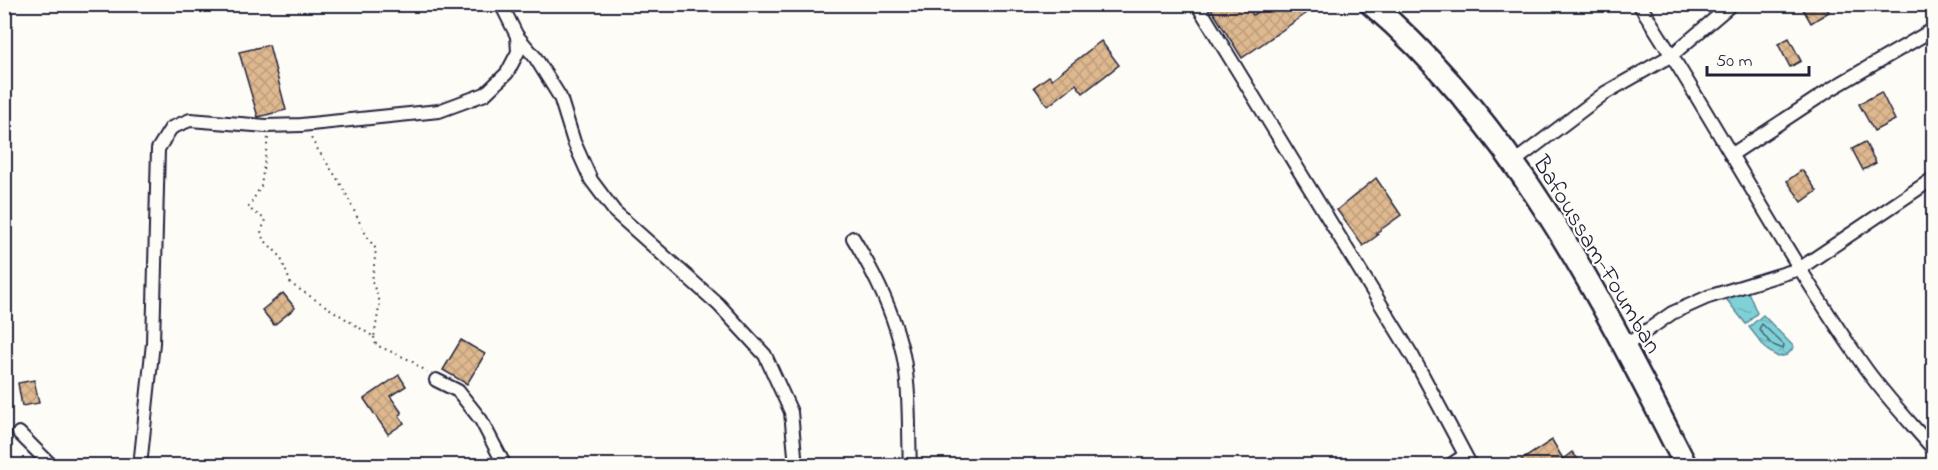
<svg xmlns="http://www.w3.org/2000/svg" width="1938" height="470" viewBox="0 0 1938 470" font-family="'Indie Flower',sans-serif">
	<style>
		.water { fill: url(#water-ripples); stroke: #5a8b99; stroke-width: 1.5 }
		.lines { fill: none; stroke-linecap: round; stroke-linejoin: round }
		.shore { stroke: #486879; stroke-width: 1.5 }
		.building { fill: url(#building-cross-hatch); stroke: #22223b; stroke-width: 1.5 }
		.street-casing { stroke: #22223b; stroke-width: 16 }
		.highway-casing { stroke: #22223b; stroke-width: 26 }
		.path { stroke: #22223b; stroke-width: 2; stroke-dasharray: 1.5 4.5; stroke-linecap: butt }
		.street { stroke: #fdfcf7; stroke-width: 12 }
		.highway { stroke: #fdfcf7; stroke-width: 21 }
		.labels { text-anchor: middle; stroke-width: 4.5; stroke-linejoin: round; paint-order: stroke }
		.street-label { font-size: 24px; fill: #22223b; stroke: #fdfcf7 }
	</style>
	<defs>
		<pattern id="water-ripples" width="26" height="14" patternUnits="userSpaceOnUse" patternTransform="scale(1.5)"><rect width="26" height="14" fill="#80d1d7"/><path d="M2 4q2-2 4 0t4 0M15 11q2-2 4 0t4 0" fill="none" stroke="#6eb3b9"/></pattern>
		<pattern id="building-cross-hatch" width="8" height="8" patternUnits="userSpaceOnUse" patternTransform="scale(1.5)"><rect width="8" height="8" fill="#deb88f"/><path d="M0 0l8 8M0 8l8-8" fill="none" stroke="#be9e7c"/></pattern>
	</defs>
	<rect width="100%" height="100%" fill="#fdfcf7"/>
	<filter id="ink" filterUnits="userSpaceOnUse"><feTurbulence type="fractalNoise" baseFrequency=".0167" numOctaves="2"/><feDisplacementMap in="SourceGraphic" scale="12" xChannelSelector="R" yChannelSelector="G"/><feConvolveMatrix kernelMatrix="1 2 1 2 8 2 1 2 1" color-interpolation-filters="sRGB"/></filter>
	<g filter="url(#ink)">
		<!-- water -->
		<g class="water">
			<polygon points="1738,290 1749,294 1757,313 1746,324 1727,300 1728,295"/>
			<polygon points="1763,315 1794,347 1787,355 1778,357 1767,350 1749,327"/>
		</g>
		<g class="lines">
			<!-- shore -->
			<polygon class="shore" points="1762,324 1784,345 1783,349 1771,344 1759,329"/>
		</g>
		<!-- building -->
		<g class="building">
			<polygon points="1208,4 1246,4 1253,15 1268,4 1320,4 1242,58"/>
			<polygon points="1800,4 1825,4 1829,12 1811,23"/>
			<polygon points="1789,38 1801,61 1790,67 1778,44"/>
			<polygon points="1101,41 1119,65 1083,93 1076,84 1048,106 1034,87 1049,76 1052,79"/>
			<polygon points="269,45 286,110 258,117 239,52"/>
			<polygon points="1881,92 1895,120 1874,131 1859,104"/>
			<polygon points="1865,142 1876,163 1863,170 1852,149"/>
			<polygon points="1802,170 1817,191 1802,202 1787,181"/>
			<polygon points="1376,178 1401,215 1376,233 1378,235 1363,246 1337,210"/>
			<polygon points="283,293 295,308 274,325 262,310"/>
			<polygon points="461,340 485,354 467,384 443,370"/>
			<polygon points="399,375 406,386 390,396 402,413 399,415 404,423 388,434 364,399"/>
			<polygon points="34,380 39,403 22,406 18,383"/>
			<polygon points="1552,440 1563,459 1572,452 1583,465 1514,465"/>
		</g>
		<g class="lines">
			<defs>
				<g id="street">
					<polyline points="1197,4 1413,357 1471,466"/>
					<path d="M1639,4C1716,122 1780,246 1861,362C1882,393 1909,421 1934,450"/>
					<polyline points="517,36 535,57 560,97 574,142 591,180 615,212 719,305 765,355 791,412 796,466"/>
					<polyline points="1731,155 1831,89 1934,29"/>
					<polyline points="1514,162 1605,93 1672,55 1732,4"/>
					<path d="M853,238C873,271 890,304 900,342C911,381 908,425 910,466"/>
					<polyline points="1625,346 1672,313 1708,297 1799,269 1934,178"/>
					<polyline points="436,380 458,391 481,420 505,466"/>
					<polyline points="19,433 52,466"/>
					<polyline points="140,466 153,343 158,149 171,128 190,120 266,126 301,125 439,111 485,94 507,73 518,52 517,36 501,4"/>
					<polyline points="1449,466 1464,456"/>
				</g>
				<path id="highway" d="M1371,4C1516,128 1601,299 1686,466"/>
			</defs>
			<!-- street casing -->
			<use href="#street" class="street-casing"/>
			<!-- highway casing -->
			<use href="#highway" class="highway-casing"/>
			<!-- path -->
			<g class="path">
				<path d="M268,138L261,186L248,208L266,220L261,231L263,239L280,256L291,284L374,337L380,302L372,282L376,249C359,228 353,203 338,180C329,165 318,152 310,136"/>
				<polyline points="374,337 376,345 410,360 427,372"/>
			</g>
			<!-- street -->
			<use href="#street" class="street"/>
			<!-- highway -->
			<use href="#highway" class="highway"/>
		</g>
	</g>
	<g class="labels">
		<!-- street labels -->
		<g class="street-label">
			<text transform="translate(1598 254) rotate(59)" y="8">Bafoussam-Foumban</text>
		</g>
	</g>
	<!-- margin -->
	<rect width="1938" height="470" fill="none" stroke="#fdfcf7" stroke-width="24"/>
	<rect x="12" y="12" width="1914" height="446" fill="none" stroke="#22223b" stroke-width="2" filter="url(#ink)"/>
	<!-- scale -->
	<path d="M1707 66v9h102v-9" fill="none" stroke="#22223b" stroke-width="3"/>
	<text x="1716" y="66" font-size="18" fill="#22223b" stroke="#fdfcf7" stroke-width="4.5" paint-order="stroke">50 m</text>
</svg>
